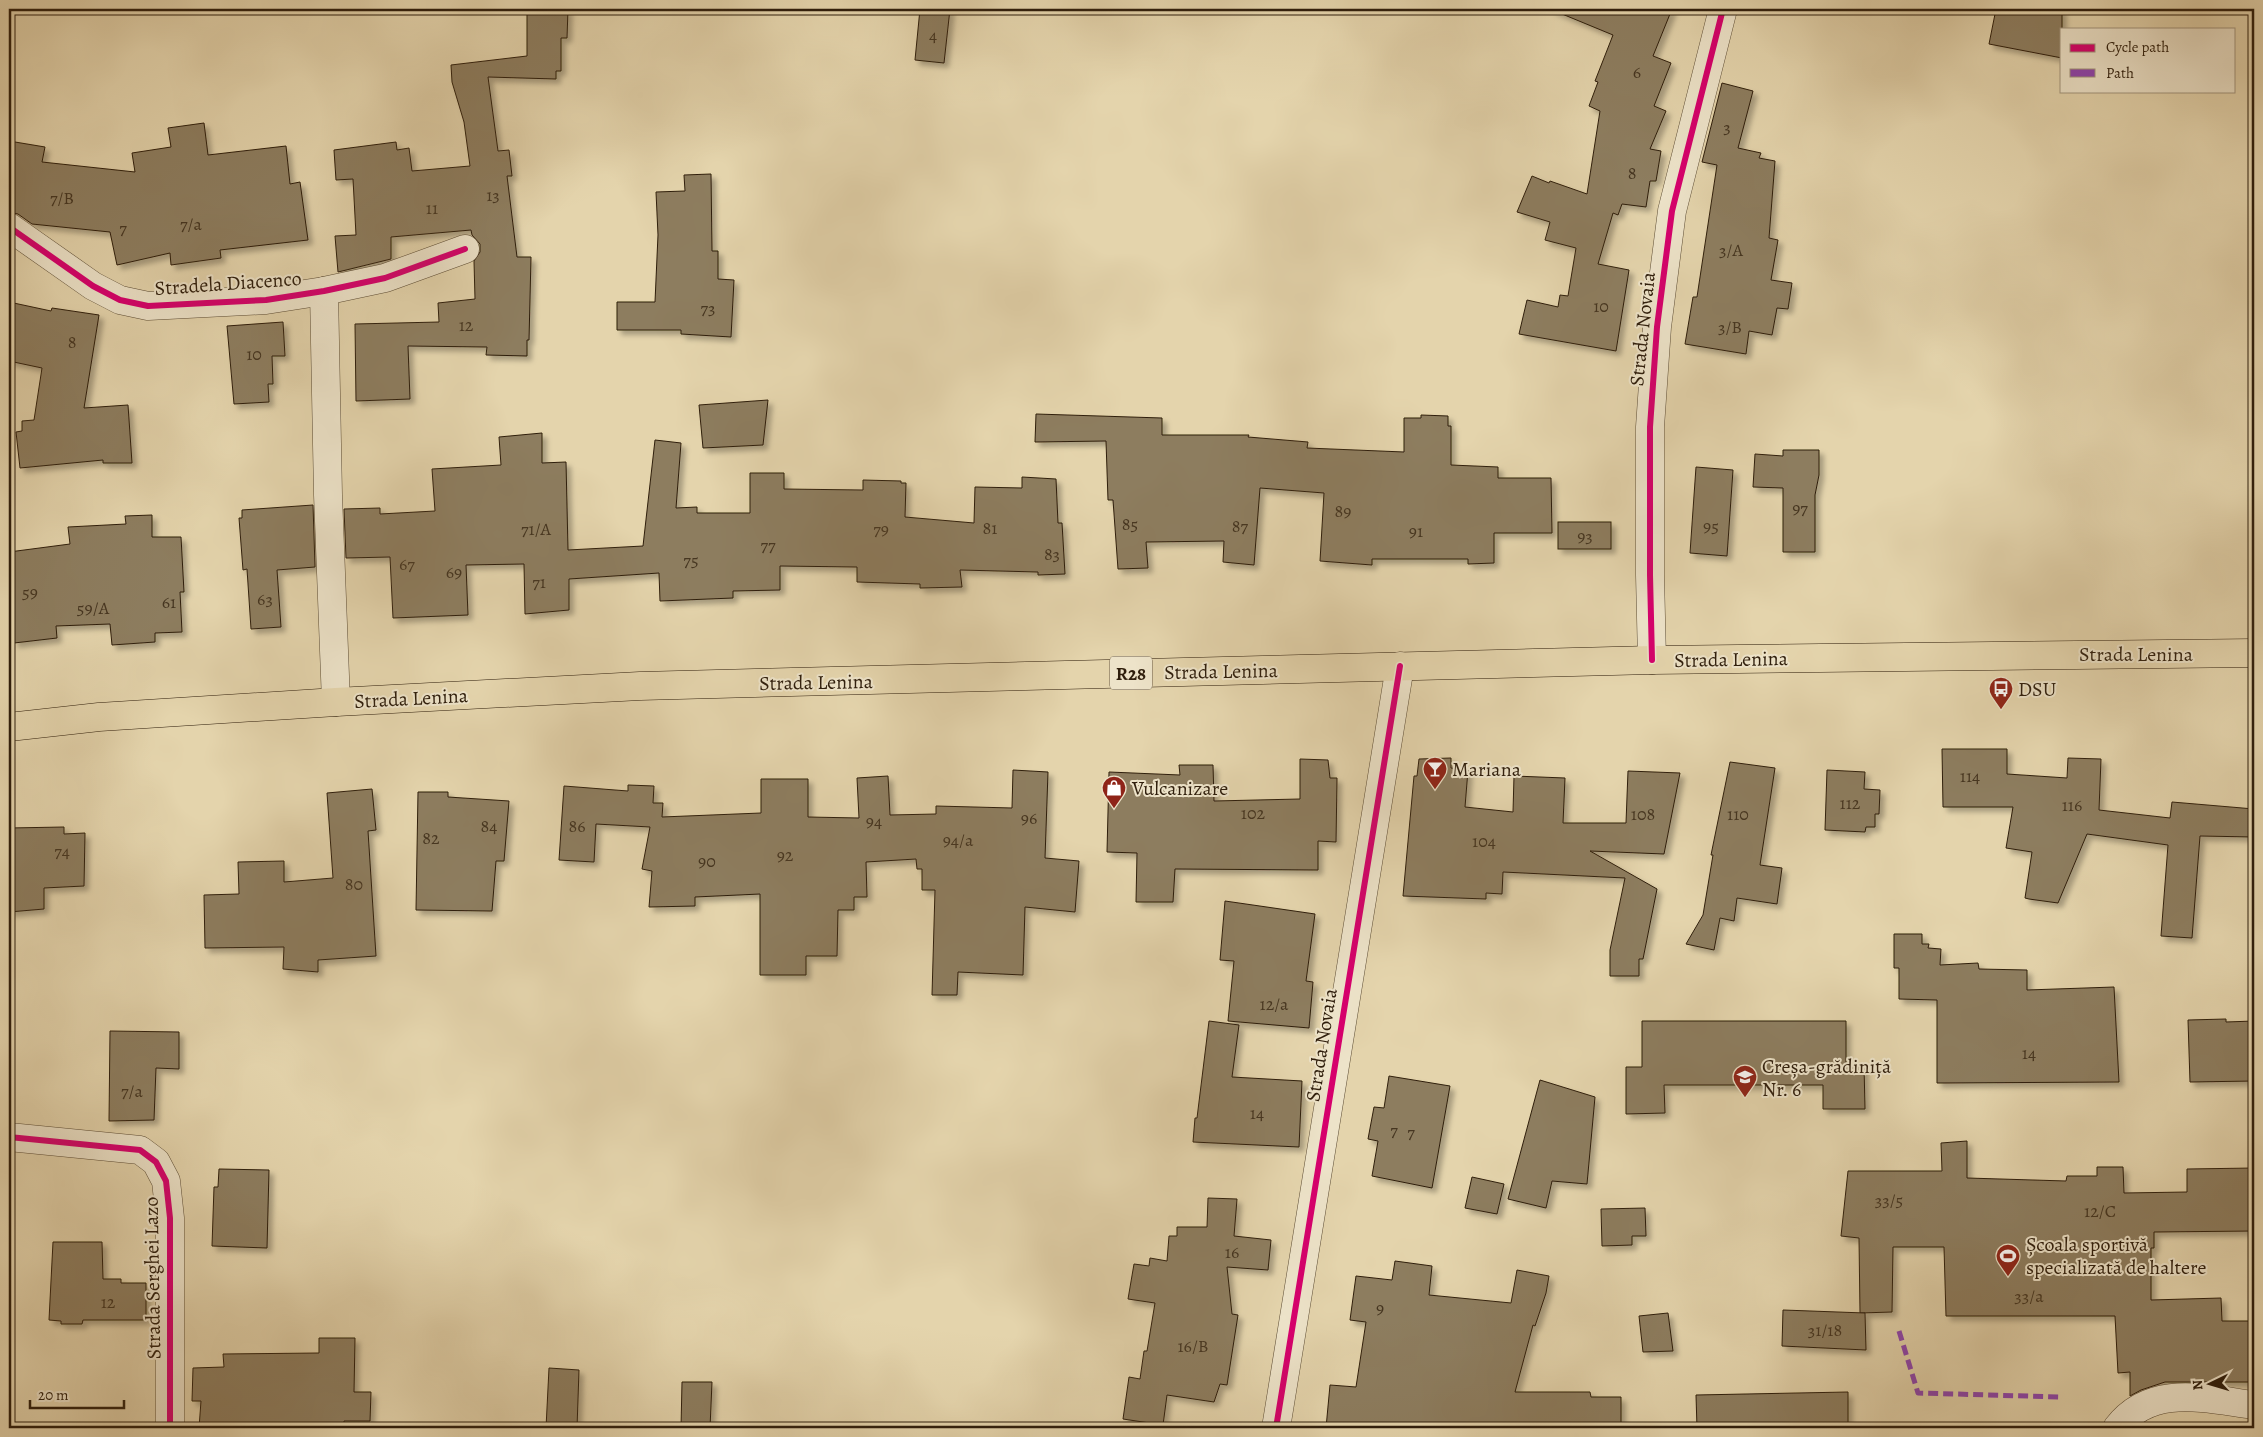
<svg xmlns="http://www.w3.org/2000/svg" width="2263" height="1437" viewBox="0 0 2263 1437" font-family="Alegreya,serif">
	<style>
		.building { fill: #8d7d5f; stroke: #2f1e0c; filter: url(#shadow) }
		.lines { fill: none; stroke-linecap: round; stroke-linejoin: round }
		.minor-casing { stroke: #5c4c34; stroke-width: 29 }
		.major-casing { stroke: #2f1e0c; stroke-width: 29 }
		.minor { stroke: #ede3c9; stroke-width: 28 }
		.major { stroke: #e4d4ac; stroke-width: 28 }
		.quiet { stroke: #8e44ad; stroke-width: 5; stroke-dasharray: 10 5; stroke-linecap: butt }
		.cycleway-casing { stroke: #ede3c9; stroke-width: 9 }
		.cycleway { stroke: #d6006c; stroke-width: 6 }
		.labels { text-anchor: middle; stroke-width: 4; stroke-linejoin: round; paint-order: stroke }
		.number-label { font-size: 18px; fill: #463621 }
		.shield { fill: #ede3c9; stroke: #685945; stroke-width: 1 }
		.shield-label { font-size: 19px; font-weight: bold; fill: #2f1e0c }
		.street-label { font-size: 20px; fill: #2f1e0c; stroke: #ede3c9 }
		.poi-label { font-size: 20px; fill: #2f1e0c; stroke: #ede3c9; text-anchor: start }
	</style>
	<defs>
		<filter id="shadow"><feDropShadow dx="4.5" dy="4.5" stdDeviation="2.5" flood-color="#0004"/></filter>
	</defs>
	<rect width="100%" height="100%" fill="#e4d4ac"/>
	<filter id="stains"><feTurbulence type="fractalNoise" baseFrequency=".004" numOctaves="4"/><feColorMatrix values="0 0 0 0 .2 0 0 0 0 .09 0 0 0 0 .02 0 0 0 .5 -.17"/></filter>
	<radialGradient id="worn" r=".72"><stop offset=".6" stop-color="#630" stop-opacity="0"/><stop offset="1" stop-color="#630" stop-opacity=".3"/></radialGradient>
	<!-- building -->
	<g class="building">
		<polygon points="527,9 568,9 567,38 561,38 561,71 556,71 556,79 488,77 498,151 509,150 512,176 507,176 517,257 531,257 529,340 527,340 527,356 486,355 487,347 408,346 410,399 356,401 355,324 439,322 438,303 475,299 474,261 480,252 480,244 472,235 471,230 391,237 391,259 338,272 335,236 356,235 353,179 336,180 334,150 396,142 397,150 409,148 412,171 470,166 464,122 452,82 451,65 527,56"/>
		<polygon points="920,9 950,9 944,63 915,60"/>
		<polygon points="1550,9 1672,9 1653,56 1671,63 1654,106 1666,111 1650,149 1661,151 1656,181 1650,181 1646,207 1622,204 1618,215 1613,213 1598,264 1629,270 1616,351 1519,334 1527,300 1558,307 1560,295 1568,296 1576,248 1545,240 1550,222 1517,212 1532,176 1549,183 1550,181 1587,194 1600,111 1589,106 1598,82 1595,81 1613,35"/>
		<polygon points="1996,9 2062,9 2062,58 1989,44"/>
		<polygon points="1722,83 1753,91 1738,148 1761,153 1759,158 1775,161 1769,238 1778,240 1771,280 1792,283 1788,309 1777,308 1772,335 1749,331 1746,354 1685,344 1693,297 1697,297 1717,165 1702,162"/>
		<polygon points="204,123 208,155 286,146 290,184 300,182 308,240 220,250 221,258 171,265 170,253 117,265 110,232 32,224 18,214 9,212 9,141 45,147 42,162 135,172 132,153 171,147 168,128"/>
		<polygon points="711,174 712,251 718,251 718,279 734,280 731,337 681,334 681,330 617,330 617,302 655,302 658,235 656,192 685,191 684,175"/>
		<polygon points="9,302 51,311 52,308 99,315 84,408 128,405 132,463 103,463 103,460 20,468 16,432 22,431 22,421 34,420 42,368 9,361"/>
		<polygon points="283,322 285,356 272,356 273,384 268,384 269,402 234,404 227,326"/>
		<polygon points="768,400 763,445 703,448 699,405"/>
		<polygon points="1036,414 1162,418 1162,435 1249,435 1248,437 1308,442 1307,448 1404,452 1404,418 1421,418 1421,415 1448,416 1448,426 1451,426 1451,465 1498,467 1498,478 1551,478 1552,533 1494,533 1494,563 1468,564 1468,559 1372,559 1372,565 1320,561 1324,493 1260,488 1254,565 1223,562 1224,541 1146,542 1148,568 1118,569 1113,500 1108,500 1106,441 1035,442"/>
		<polygon points="542,433 542,463 566,462 568,550 643,546 655,440 681,443 676,508 697,507 697,513 750,513 750,473 784,473 784,489 863,490 863,480 901,481 901,483 906,483 905,517 974,523 975,487 1022,488 1022,477 1056,479 1058,523 1062,523 1065,574 1038,575 1038,572 960,570 962,587 920,588 920,584 857,582 857,567 780,566 780,590 733,591 733,598 660,601 659,573 569,579 569,610 525,614 524,564 466,565 468,615 393,618 390,557 346,558 344,509 380,508 380,514 435,511 432,469 501,465 499,437"/>
		<polygon points="1783,450 1819,450 1819,475 1815,495 1815,552 1783,552 1783,488 1753,487 1755,454 1783,456"/>
		<polygon points="1696,467 1733,470 1727,556 1690,553"/>
		<polygon points="313,505 315,567 277,570 281,627 251,629 247,569 243,570 239,518 242,518 242,510"/>
		<polygon points="152,515 152,537 181,537 184,592 180,592 182,632 155,633 155,642 112,645 110,624 56,626 57,638 14,643 9,600 9,552 70,544 68,527 126,524 125,516"/>
		<rect x="1558" y="522" width="53" height="27"/>
		<polygon points="1942,749 2007,749 2007,774 2067,778 2068,758 2101,759 2099,810 2170,818 2172,802 2254,809 2254,837 2200,836 2192,938 2161,936 2168,845 2087,834 2058,903 2029,899 2025,898 2032,852 2006,848 2013,807 1943,807"/>
		<polygon points="1451,758 1451,768 1468,770 1465,807 1513,812 1514,776 1565,778 1563,823 1626,823 1628,771 1680,773 1664,854 1590,851 1657,889 1643,959 1639,959 1639,976 1610,976 1610,950 1625,878 1503,872 1502,894 1486,893 1486,899 1403,896 1414,776 1417,776 1419,759"/>
		<polygon points="1300,759 1328,760 1330,778 1337,778 1336,842 1318,841 1318,870 1175,869 1173,902 1136,902 1137,853 1107,852 1109,772 1180,775 1179,765 1213,765 1214,801 1300,799"/>
		<polygon points="1730,762 1775,768 1760,865 1782,868 1777,904 1737,898 1734,921 1720,918 1714,950 1686,944 1703,915 1713,855 1711,855"/>
		<polygon points="1013,770 1048,772 1045,858 1079,861 1075,912 1025,907 1023,975 958,972 957,995 932,995 935,890 922,890 922,869 917,869 916,859 866,862 867,897 854,897 854,910 838,910 837,956 806,956 806,975 760,975 760,894 695,897 695,906 649,907 652,871 642,869 650,827 596,824 594,862 559,860 564,786 628,791 628,785 654,786 653,803 663,803 662,817 761,813 761,779 808,779 808,817 859,818 857,778 888,776 890,815 936,814 936,806 1012,808"/>
		<polygon points="1827,770 1865,772 1864,789 1880,790 1879,814 1875,814 1875,827 1866,827 1865,832 1825,830"/>
		<polygon points="372,789 376,830 368,831 376,956 318,960 318,972 283,969 284,947 205,948 204,895 239,894 238,862 284,861 284,882 333,878 327,793"/>
		<polygon points="418,792 448,792 448,797 509,801 504,861 496,861 492,911 416,910"/>
		<polygon points="64,827 64,834 85,833 84,886 44,888 44,909 9,912 9,828"/>
		<polygon points="1225,901 1315,914 1306,981 1313,982 1309,1028 1228,1021 1234,961 1220,960"/>
		<polygon points="1894,934 1922,934 1922,944 1929,944 1928,948 1941,949 1940,965 1978,963 1979,969 2027,970 2027,990 2114,987 2119,1082 1937,1083 1937,1000 1899,999 1899,968 1894,968"/>
		<polygon points="2226,1019 2226,1022 2254,1021 2254,1081 2190,1082 2188,1020"/>
		<polygon points="1209,1021 1239,1025 1232,1077 1302,1081 1299,1147 1193,1142 1195,1118 1197,1118"/>
		<polygon points="1642,1021 1846,1021 1846,1065 1864,1065 1865,1109 1823,1109 1823,1085 1664,1085 1665,1113 1626,1114 1626,1067 1642,1067"/>
		<polygon points="110,1031 179,1032 179,1069 156,1068 154,1120 109,1121"/>
		<polygon points="1389,1076 1450,1086 1432,1188 1372,1176 1378,1141 1368,1139 1374,1107 1384,1108"/>
		<polygon points="1540,1080 1595,1097 1587,1184 1552,1181 1546,1208 1508,1199"/>
		<polygon points="1967,1141 1967,1178 2066,1181 2067,1176 2097,1176 2097,1167 2123,1167 2124,1193 2187,1192 2187,1169 2254,1168 2254,1231 2154,1232 2154,1248 2151,1248 2151,1300 2221,1298 2222,1321 2254,1321 2254,1382 2165,1382 2141,1390 2130,1396 2130,1372 2118,1373 2115,1316 1946,1316 1944,1247 1893,1247 1892,1312 1860,1313 1859,1238 1841,1236 1848,1171 1942,1171 1941,1143"/>
		<polygon points="219,1169 269,1170 267,1248 212,1246 214,1187 218,1187"/>
		<polygon points="1472,1177 1504,1184 1497,1214 1465,1208"/>
		<polygon points="1208,1198 1237,1199 1234,1236 1271,1240 1268,1270 1227,1267 1232,1314 1238,1315 1227,1385 1220,1384 1214,1402 1167,1395 1163,1425 1123,1419 1129,1377 1140,1379 1144,1351 1147,1351 1155,1303 1128,1299 1134,1264 1149,1266 1150,1258 1167,1261 1169,1236 1177,1236 1177,1227 1207,1227"/>
		<polygon points="1645,1208 1646,1236 1632,1236 1632,1245 1602,1246 1601,1209"/>
		<polygon points="53,1242 102,1242 103,1279 121,1279 121,1283 146,1283 146,1320 83,1320 82,1324 61,1324 61,1321 49,1320"/>
		<polygon points="1395,1261 1432,1266 1429,1295 1511,1303 1517,1270 1549,1276 1546,1293 1535,1326 1533,1325 1515,1392 1590,1392 1591,1397 1621,1397 1621,1428 1326,1428 1330,1385 1356,1387 1366,1322 1350,1320 1356,1276 1392,1280"/>
		<polygon points="1783,1310 1865,1313 1866,1350 1782,1346"/>
		<polygon points="1668,1313 1673,1351 1643,1352 1639,1316"/>
		<polygon points="319,1338 355,1338 354,1392 371,1392 370,1421 344,1421 344,1428 199,1428 201,1401 192,1401 193,1368 224,1367 223,1354 319,1353"/>
		<polygon points="549,1368 579,1370 577,1428 546,1428"/>
		<polygon points="682,1382 712,1382 710,1428 681,1428"/>
		<polygon points="1848,1392 1848,1428 1697,1428 1696,1395"/>
	</g>
	<g class="lines">
		<defs>
			<g id="minor">
				<polyline points="9,227 93,286 120,300 148,306 266,300 324,291 385,278 465,249"/>
				<polyline points="324,291 328,495 336,702"/>
				<polyline points="1652,660 1650,575 1650,427 1657,327 1672,211 1723,9"/>
				<polyline points="9,1137 140,1150 156,1162 166,1181 170,1218 170,1428"/>
				<polyline points="1276,1428 1400,666"/>
				<path d="M2117,1428C2151,1383 2206,1399 2254,1405"/>
			</g>
			<polyline id="major" points="9,727 99,717 336,702 640,686 1652,660 2254,653"/>
		</defs>
		<!-- minor casing -->
		<use href="#minor" class="minor-casing"/>
		<!-- major casing -->
		<use href="#major" class="major-casing"/>
		<!-- minor -->
		<use href="#minor" class="minor"/>
		<!-- major -->
		<use href="#major" class="major"/>
		<!-- quiet -->
		<polyline class="quiet" points="1899,1331 1918,1393 2061,1397"/>
		<defs>
			<g id="cycleway">
				<polyline points="9,227 93,286 120,300 148,306 266,300 324,291 385,278 465,249"/>
				<polyline points="1652,660 1650,575 1650,427 1657,327 1672,211 1723,9"/>
				<polyline points="9,1137 140,1150 156,1162 166,1181 170,1218 170,1428"/>
				<polyline points="1276,1428 1400,666"/>
			</g>
		</defs>
		<!-- cycleway casing -->
		<use href="#cycleway" class="cycleway-casing"/>
		<!-- cycleway -->
		<use href="#cycleway" class="cycleway"/>
	</g>
	<!-- icons -->
	<defs>
		<symbol id="bus-pin" viewBox="-11 -11 22 30"><path d="M0 17L-7.5 6A9.5 9.5 0 1 1 7.5 6Z" fill="#8f2418" stroke="#ede3c9"/><path d="M-5-6H5V4H4V6H2V4H-2V6H-4V4H-5ZM-3.5-4V0h7V-4ZM-3.5 1.2v1.5H-2V1.2ZM2 1.2v1.5H3.5V1.2Z" fill="#fff"/></symbol>
		<symbol id="bar-pin" viewBox="-11 -11 22 30"><path d="M0 17L-7.5 6A9.5 9.5 0 1 1 7.5 6Z" fill="#8f2418" stroke="#ede3c9"/><path d="M-6-5H6L.8 .8V4.5H3.5V6h-7V4.5H-.8V.8Z" fill="#fff"/></symbol>
		<symbol id="shop-pin" viewBox="-11 -11 22 30"><path d="M0 17L-7.5 6A9.5 9.5 0 1 1 7.5 6Z" fill="#8f2418" stroke="#ede3c9"/><path d="M-5-2.5h2.3a2.7 3.5 0 0 1 5.4 0H5L5.5 6h-11ZM-1.5-2.5h3a1.5 2.3 0 0 0-3 0Z" fill="#fff"/></symbol>
		<symbol id="school-pin" viewBox="-11 -11 22 30"><path d="M0 17L-7.5 6A9.5 9.5 0 1 1 7.5 6Z" fill="#8f2418" stroke="#ede3c9"/><path d="M0-5L7-2L0 1L-7-2ZM-4 1L0 2.5L4 1V4Q0 6-4 4Z" fill="#fff"/></symbol>
		<symbol id="stadium-pin" viewBox="-11 -11 22 30"><path d="M0 17L-7.5 6A9.5 9.5 0 1 1 7.5 6Z" fill="#8f2418" stroke="#ede3c9"/><path d="M0-5a6.5 5 0 1 0 0 10a6.5 5 0 1 0 0-10ZM-3.5-1.8h7v3.6h-7Z" fill="#fff"/></symbol>
	</defs>
	<g fill-rule="evenodd">
		<use href="#bus-pin" x="1987" y="675" width="28" height="38"/>
		<use href="#bar-pin" x="1421" y="755" width="28" height="38"/>
		<use href="#shop-pin" x="1100" y="774" width="28" height="38"/>
		<use href="#school-pin" x="1731" y="1063" width="28" height="38"/>
		<use href="#stadium-pin" x="1994" y="1242" width="28" height="38"/>
	</g>
	<g class="labels">
		<!-- number labels -->
		<g class="number-label">
			<text x="933" y="41">4</text>
			<text x="1637" y="78">6</text>
			<text x="1727" y="133">3</text>
			<text x="1632" y="179">8</text>
			<text x="493" y="201">13</text>
			<text x="62" y="204">7/B</text>
			<text x="432" y="214">11</text>
			<text x="191" y="230">7/a</text>
			<text x="123" y="234">7</text>
			<text x="1731" y="256">3/A</text>
			<text x="1601" y="312">10</text>
			<text x="708" y="314">73</text>
			<text x="466" y="331">12</text>
			<text x="1730" y="333">3/B</text>
			<text x="72" y="348">8</text>
			<text x="254" y="360">10</text>
			<text x="1800" y="514">97</text>
			<text x="1343" y="517">89</text>
			<text x="1130" y="530">85</text>
			<text x="1240" y="532">87</text>
			<text x="1711" y="532">95</text>
			<text x="990" y="534">81</text>
			<text x="536" y="535">71/A</text>
			<text x="881" y="535">79</text>
			<text x="1416" y="537">91</text>
			<text x="1585" y="542">93</text>
			<text x="768" y="551">77</text>
			<text x="1052" y="560">83</text>
			<text x="691" y="566">75</text>
			<text x="407" y="570">67</text>
			<text x="454" y="578">69</text>
			<text x="539" y="588">71</text>
			<text x="30" y="598">59</text>
			<text x="265" y="605">63</text>
			<text x="169" y="608">61</text>
			<text x="93" y="614">59/A</text>
			<text x="1970" y="782">114</text>
			<text x="1850" y="809">112</text>
			<text x="2072" y="811">116</text>
			<text x="1253" y="819">102</text>
			<text x="1643" y="820">108</text>
			<text x="1738" y="820">110</text>
			<text x="1029" y="824">96</text>
			<text x="874" y="827">94</text>
			<text x="489" y="832">84</text>
			<text x="577" y="832">86</text>
			<text x="431" y="844">82</text>
			<text x="958" y="846">94/a</text>
			<text x="1484" y="847">104</text>
			<text x="62" y="857">74</text>
			<text x="785" y="861">92</text>
			<text x="707" y="867">90</text>
			<text x="354" y="890">80</text>
			<text x="1274" y="1010">12/a</text>
			<text x="2029" y="1059">14</text>
			<text x="132" y="1097">7/a</text>
			<text x="1257" y="1119">14</text>
			<text x="1394" y="1136">7</text>
			<text x="1411" y="1138">7</text>
			<text x="1889" y="1206">33/5</text>
			<text x="2100" y="1217">12/C</text>
			<text x="1232" y="1258">16</text>
			<text x="2029" y="1302">33/a</text>
			<text x="108" y="1308">12</text>
			<text x="1380" y="1314">9</text>
			<text x="1825" y="1336">31/18</text>
			<text x="1193" y="1352">16/B</text>
		</g>
		<!-- shield labels -->
		<rect class="shield" x="1110" y="656.5" width="42" height="33" rx="4"/>
		<g class="shield-label">
			<text x="1131" y="680">R28</text>
		</g>
		<!-- street labels -->
		<g class="street-label">
			<text transform="translate(228 283) rotate(-4)" y="7">Stradela Diacenco</text>
			<text transform="translate(1642 329) rotate(-84)" y="7">Strada Novaia</text>
			<text x="2136" y="661">Strada Lenina</text>
			<text transform="translate(1731 659) rotate(-1)" y="7">Strada Lenina</text>
			<text transform="translate(1221 671) rotate(-1)" y="7">Strada Lenina</text>
			<text transform="translate(816 682) rotate(-1)" y="7">Strada Lenina</text>
			<text transform="translate(411 698) rotate(-3)" y="7">Strada Lenina</text>
			<text transform="translate(1321 1045) rotate(-81)" y="7">Strada Novaia</text>
			<text transform="translate(152 1278) rotate(-91)" y="7">Strada Serghei Lazo</text>
		</g>
		<!-- poi labels -->
		<g class="poi-label">
			<text x="2018" y="696">DSU</text>
			<text x="1452" y="776">Mariana</text>
			<text x="1132" y="795">Vulcanizare</text>
			<text x="1762" y="1073">Creșa-grădiniță<tspan x="1762" dy="23">Nr. 6</tspan></text>
			<text x="2026" y="1251">Școala sportivă<tspan x="2026" dy="23">specializată de haltere</tspan></text>
		</g>
	</g>
	<!-- margin -->
	<rect width="2263" height="1437" fill="none" stroke="#e4d4ac" stroke-width="30"/>
	<rect x="10" y="10" width="2243" height="1417" fill="none" stroke="#2f1e0c" stroke-width="2.5"/>
	<rect x="15" y="15" width="2233" height="1407" fill="none" stroke="#2f1e0c"/>
	<!-- legend -->
	<rect x="2060" y="28" width="175" height="65" fill="#ede3c9" stroke="#a1947d"/>
	<rect x="2070" y="44" width="25" height="8" fill="#d6006c" stroke="#a1947d"/>
	<text x="2106" y="52" font-size="15" fill="#2f1e0c">Cycle path</text>
	<rect x="2070" y="69" width="25" height="8" fill="#8e44ad" stroke="#a1947d"/>
	<text x="2106" y="78" font-size="15" fill="#2f1e0c">Path</text>
	<!-- north arrow -->
	<g transform="translate(2210 1384) rotate(265)" stroke="#ede3c9" stroke-width="4" paint-order="stroke">
	<path d="M0-4L9 19L0 12L-9 19Z" fill="#2f1e0c"/>
	<text y="-8" font-size="14" font-weight="bold" text-anchor="middle" fill="#2f1e0c">N</text>
	</g>
	<!-- scale -->
	<path d="M30 1400v8h94v-8" fill="none" stroke="#2f1e0c" stroke-width="2.5"/>
	<text x="38" y="1400" font-size="15" fill="#2f1e0c" stroke="#ede3c9" stroke-width="4" paint-order="stroke">20 m</text>
	<rect width="100%" height="100%" filter="url(#stains)"/>
	<rect width="100%" height="100%" fill="url(#worn)"/>
</svg>
